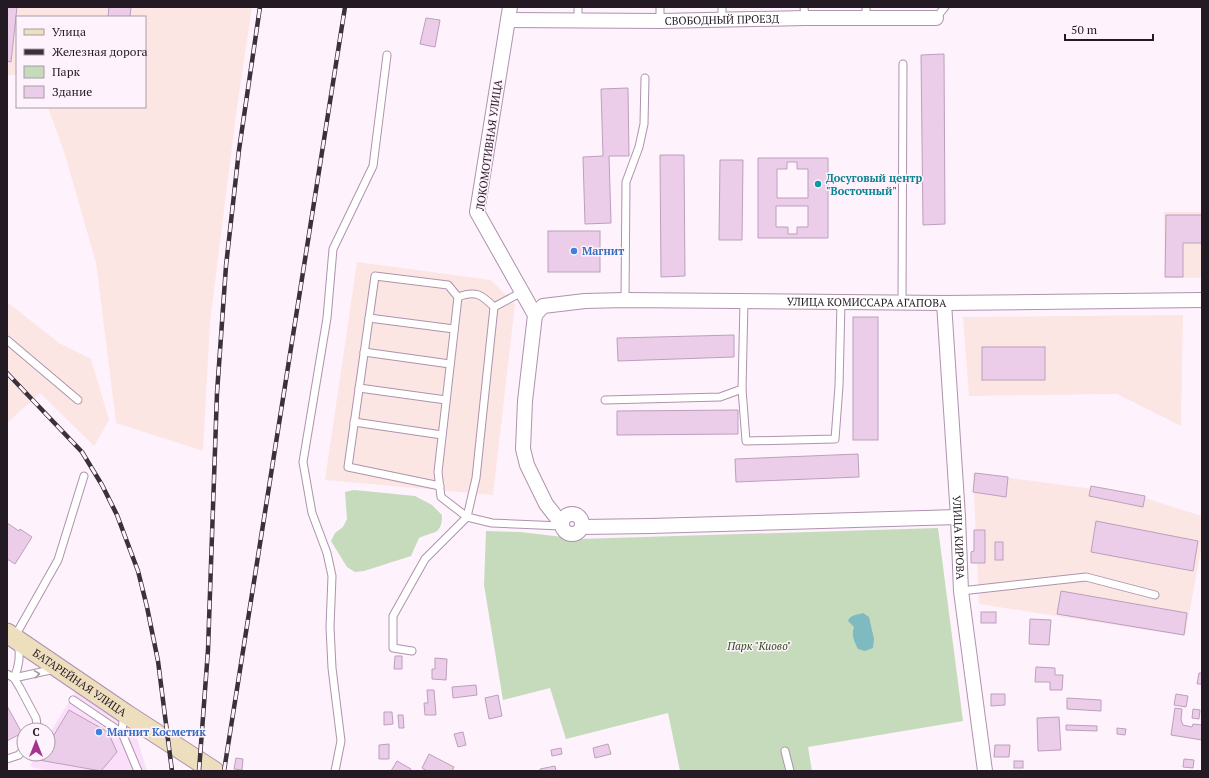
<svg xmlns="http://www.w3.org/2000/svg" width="1209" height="778" viewBox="0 0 1209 778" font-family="'PT Serif',serif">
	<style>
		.built { fill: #fbdffa }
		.industrial { fill: #fce6e4 }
		.green { fill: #c5dbbc }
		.water { fill: #7fbac0 }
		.building { fill: #ebcde9; stroke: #bca0bb; fill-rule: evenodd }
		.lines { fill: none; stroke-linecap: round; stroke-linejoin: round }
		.lane-casing { stroke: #ae93ad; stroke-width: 9 }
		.street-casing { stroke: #ae93ad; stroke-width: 16 }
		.secondary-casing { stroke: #ae93ad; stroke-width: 21 }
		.lane { stroke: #fff; stroke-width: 7 }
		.street { stroke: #fff; stroke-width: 14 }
		.secondary { stroke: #eddfbe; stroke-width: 19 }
		.rail-casing { stroke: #3b313b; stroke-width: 4.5 }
		.rail { stroke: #fef2fd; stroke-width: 3; stroke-dasharray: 9; stroke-linecap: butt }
		.oneway { stroke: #9c989c }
		.culture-dot { fill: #0f9aa8; stroke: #fef2fd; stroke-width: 1.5 }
		.shop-dot { fill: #3f7fe0; stroke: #fef2fd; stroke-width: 1.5 }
		.labels { text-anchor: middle; stroke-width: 3; stroke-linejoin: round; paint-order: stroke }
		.street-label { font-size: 11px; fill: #241a24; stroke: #fef2fd }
		.culture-label { font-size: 11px; font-weight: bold; fill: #0d838f; stroke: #fef2fd; text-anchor: start }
		.shop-label { font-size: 11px; font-weight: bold; fill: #366cbe; stroke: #fef2fd; text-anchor: start }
		.park-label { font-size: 11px; font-style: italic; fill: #2b4f19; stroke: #fef2fd }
	</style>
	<rect width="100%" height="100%" fill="#fef2fd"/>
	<!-- built -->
	<polygon class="built" points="75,692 141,732 137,738 147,771 52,771 35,768 30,766 37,754 48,754 48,736"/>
	<!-- industrial -->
	<g class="industrial">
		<polygon points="7,7 252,7 236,115 210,322 203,451 116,423 96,263 65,155 48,107 145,107 145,17 17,17 17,75 7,75"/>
		<polygon points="1164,212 1202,212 1202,278 1165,278"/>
		<polygon points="357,262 491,280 515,304 493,495 325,480"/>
		<polygon points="7,302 59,343 91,359 109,420 94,446 40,393 7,423"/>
		<polygon points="1183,315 1181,426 1117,394 969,396 963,317"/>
		<polygon points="973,473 1132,494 1202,516 1202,544 1185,636 979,604"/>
	</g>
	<!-- green -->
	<g class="green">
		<path d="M354,490L415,496L432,505L442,515C442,535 434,531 419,538L411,556L364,571L355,572L347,567L331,541L335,533L343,527L347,519L345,492Z"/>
		<polygon points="938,528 963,721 808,747 812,771 680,771 668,713 566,739 550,688 503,700 484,585 486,531 520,532 580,539"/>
	</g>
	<!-- water -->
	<path class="water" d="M863,613L869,617L874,639L873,648L865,651L858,649C854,641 851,635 854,627L848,621C850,615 857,615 863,613Z"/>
	<!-- building -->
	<g class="building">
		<polygon points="7,7 17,7 11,62 7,61"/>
		<polygon points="109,7 131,7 130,17 108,17"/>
		<polygon points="426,18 440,20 435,47 420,44"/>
		<polygon points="944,54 945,224 923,225 921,55"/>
		<polygon points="628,88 629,156 609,156 611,223 585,224 583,157 603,156 601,89"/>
		<polygon points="660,155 684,155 685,276 661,277"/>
		<path d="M758,158H828V238H758ZM787,162H797V169H808V198H777V169H787ZM776,206H808V227H797V234H788V227H776Z"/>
		<polygon points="720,160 743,160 742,240 719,240"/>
		<polygon points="1166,215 1202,215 1202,243 1183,243 1183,277 1165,277"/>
		<rect x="548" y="231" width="52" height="41"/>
		<rect x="853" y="317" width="25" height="123"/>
		<polygon points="734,335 734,357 618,361 617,338"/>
		<rect x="982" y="347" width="63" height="33"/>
		<polygon points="738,410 738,434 617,435 617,411"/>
		<polygon points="858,454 859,477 736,482 735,459"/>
		<polygon points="975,473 1008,477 1006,497 973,492"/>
		<polygon points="1091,486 1145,496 1143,507 1089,496"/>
		<polygon points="1096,521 1198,541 1193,571 1091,552"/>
		<polygon points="7,523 19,531 20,529 32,537 15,564 7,559"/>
		<polygon points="974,530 985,530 985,563 971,563 971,552 974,551"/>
		<rect x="995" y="542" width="8" height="18"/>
		<polygon points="1061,591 1187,613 1184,635 1057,614"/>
		<rect x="981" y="612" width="15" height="11"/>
		<polygon points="1030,619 1051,620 1049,645 1029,644"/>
		<polygon points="395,656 402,656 402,669 394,669"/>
		<polygon points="435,658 447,659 446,680 432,679 432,669 435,669"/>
		<polygon points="1036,667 1055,668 1055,675 1063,675 1062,690 1050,690 1050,682 1035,682"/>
		<polygon points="1199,673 1202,673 1202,684 1197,684"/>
		<polygon points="476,685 477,695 453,698 452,687"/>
		<polygon points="427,690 434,690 436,715 425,715 424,703 428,703"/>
		<polygon points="991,694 1005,694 1005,705 991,706"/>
		<polygon points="1176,694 1188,696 1186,707 1174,705"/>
		<polygon points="498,695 502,716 489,719 485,698"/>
		<polygon points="1067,698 1101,700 1101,711 1067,709"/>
		<polygon points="7,706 22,733 7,741"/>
		<polygon points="1175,708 1182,709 1181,720 1183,725 1192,727 1193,724 1202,725 1202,740 1171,735"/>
		<polygon points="1193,709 1200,710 1199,719 1192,718"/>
		<polygon points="69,710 108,732 117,752 101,771 39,760 43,754 48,754 48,745"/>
		<polygon points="384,712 392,712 393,724 384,725"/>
		<polygon points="398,715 403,715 404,728 399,728"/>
		<polygon points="1059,717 1061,750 1038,751 1037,718"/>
		<polygon points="1066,725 1097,726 1097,731 1066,730"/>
		<polygon points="1117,728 1126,729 1125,735 1117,734"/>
		<polygon points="463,732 466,745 458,747 454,734"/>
		<polygon points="389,744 389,759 379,759 379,745"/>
		<polygon points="608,744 611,754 595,758 593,748"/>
		<polygon points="995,745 1010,745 1009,757 994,757"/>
		<polygon points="561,748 562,754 552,756 551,750"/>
		<polygon points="429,754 454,767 452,771 427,771 422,768"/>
		<polygon points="236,758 243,759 242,770 234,769"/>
		<polygon points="1184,759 1194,760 1193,768 1183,767"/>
		<polygon points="397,761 411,769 410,771 391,771"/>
		<rect x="1014" y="761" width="9" height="7"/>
		<polygon points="555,766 556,771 541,771 540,769"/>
	</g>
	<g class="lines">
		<defs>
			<g id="lane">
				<polyline points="578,7 578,20"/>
				<polyline points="660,7 660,21"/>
				<polyline points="722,7 722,19"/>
				<polyline points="804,7 805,18"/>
				<polyline points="866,18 866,7"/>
				<polyline points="936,18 945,7"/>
				<polyline points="522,292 494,307 476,478 467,517 492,523 562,526"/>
				<path d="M458,297C476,290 482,295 494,307"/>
				<polyline points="625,300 626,182 639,147 644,124 645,78"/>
				<polyline points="902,302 903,64"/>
				<polyline points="369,318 454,329"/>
				<polyline points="7,340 78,400"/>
				<polyline points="364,352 450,364"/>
				<polyline points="359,388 446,400"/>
				<polyline points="742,389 746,441 835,439 839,386 841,302"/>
				<polyline points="605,400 720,397 742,389 744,302"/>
				<polyline points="354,422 442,435"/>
				<polyline points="440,486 348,467 375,276 448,285 458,297"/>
				<polyline points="961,591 1086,577 1155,595"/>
				<polyline points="14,638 58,560 84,476"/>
				<polyline points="412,651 393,648 393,616 425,559 467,517 441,497 438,472 458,297"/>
				<polyline points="7,674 14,678 20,688 36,718 37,725 35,730"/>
				<polyline points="14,678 55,669"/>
				<path d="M14,678C19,667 21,657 18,644"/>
				<polyline points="73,700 122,733"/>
				<polyline points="126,714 123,720 122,733 138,771"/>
				<polyline points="785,751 790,771"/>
				<polyline points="7,759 19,755 24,748"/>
				<polyline points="335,771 341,741 332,668 330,627 332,576 327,553 312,513 303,462 327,318 333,249 373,166 387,55"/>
			</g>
			<g id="street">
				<polyline points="510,7 477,212 535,315 525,401 523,449 527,465 546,504 557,518 562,520"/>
				<path id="s1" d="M508,20L660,21L805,18H936"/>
				<path id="s2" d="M944,303L958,517L961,591L985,771"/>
				<path id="s3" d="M535,315L543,306L585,301L625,300L944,303L1202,300"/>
				<circle cx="572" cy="524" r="10"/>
				<polyline points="582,527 650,526 958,517"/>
			</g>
			<g id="secondary">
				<path id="s4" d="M7,633L126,714L214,771"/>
			</g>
		</defs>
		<!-- lane casing -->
		<use href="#lane" class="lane-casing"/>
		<!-- street casing -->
		<use href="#street" class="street-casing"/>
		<!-- secondary casing -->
		<use href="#secondary" class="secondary-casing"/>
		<!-- lane -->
		<use href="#lane" class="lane"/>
		<!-- street -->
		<use href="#street" class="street"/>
		<!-- secondary -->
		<use href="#secondary" class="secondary"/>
		<defs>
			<g id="rail">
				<polyline points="7,373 82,452 102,485 117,515 138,571 147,607 158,661 172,771"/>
				<polyline points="199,771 208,650 217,393 226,266 239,150 260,7"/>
				<polyline points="224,771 345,7"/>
			</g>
		</defs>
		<!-- rail casing -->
		<use href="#rail" class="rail-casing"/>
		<!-- rail -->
		<use href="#rail" class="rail"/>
	</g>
	<!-- one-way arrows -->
	<defs><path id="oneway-chevron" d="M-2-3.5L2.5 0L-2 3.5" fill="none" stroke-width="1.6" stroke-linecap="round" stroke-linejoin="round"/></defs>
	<use class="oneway" href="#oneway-chevron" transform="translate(37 674) rotate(-9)"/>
	<!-- markers -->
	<circle class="culture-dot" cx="818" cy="184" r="4"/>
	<g class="shop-dot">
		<circle cx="574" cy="251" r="4"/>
		<circle cx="99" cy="732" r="4"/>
	</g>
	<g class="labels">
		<!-- street labels -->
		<g class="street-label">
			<text dy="4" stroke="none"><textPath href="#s1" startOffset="214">СВОБОДНЫЙ ПРОЕЗД</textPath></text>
			<text transform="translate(489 145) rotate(-82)" y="4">ЛОКОМОТИВНАЯ УЛИЦА</text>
			<text dy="4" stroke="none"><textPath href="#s3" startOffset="336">УЛИЦА КОМИССАРА АГАПОВА</textPath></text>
			<text dy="4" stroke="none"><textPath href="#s2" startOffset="235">УЛИЦА КИРОВА</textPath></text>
			<text dy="4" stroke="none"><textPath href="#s4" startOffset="88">БАТАРЕЙНАЯ УЛИЦА</textPath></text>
		</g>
		<!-- culture labels -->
		<g class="culture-label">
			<text x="826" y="182">Досуговый центр<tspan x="826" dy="13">"Восточный"</tspan></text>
		</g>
		<!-- shop labels -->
		<g class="shop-label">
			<text x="582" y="255">Магнит</text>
			<text x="107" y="736">Магнит Косметик</text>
		</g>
		<!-- park labels -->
		<g class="park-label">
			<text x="759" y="650">Парк "Киово"</text>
		</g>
	</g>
	<!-- border -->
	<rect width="1209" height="778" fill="none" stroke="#241a24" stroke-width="16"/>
	<!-- legend -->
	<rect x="16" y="16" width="130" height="92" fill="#fef2fd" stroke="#a79ca6"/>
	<rect x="24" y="29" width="20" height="6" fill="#eddfbe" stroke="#a79ca6"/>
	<text x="52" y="36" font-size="12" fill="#241a24">Улица</text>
	<rect x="24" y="49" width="20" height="6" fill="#3b313b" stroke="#a79ca6"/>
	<text x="52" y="56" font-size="12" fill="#241a24">Железная дорога</text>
	<rect x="24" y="66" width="20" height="12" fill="#c5dbbc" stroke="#a79ca6"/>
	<text x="52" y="76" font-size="12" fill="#241a24">Парк</text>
	<rect x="24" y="86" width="20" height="12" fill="#ebcde9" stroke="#a79ca6"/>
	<text x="52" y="96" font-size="12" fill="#241a24">Здание</text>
	<!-- north arrow -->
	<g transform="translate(36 742)"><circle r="19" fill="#fef2fd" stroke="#a79ca6"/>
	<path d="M0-3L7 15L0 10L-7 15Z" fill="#a33390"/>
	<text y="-6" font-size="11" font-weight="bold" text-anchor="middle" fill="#241a24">С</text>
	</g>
	<!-- scale -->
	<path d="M1065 34v6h88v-6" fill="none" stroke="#241a24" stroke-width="2"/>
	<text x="1071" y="34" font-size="12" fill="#241a24" stroke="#fef2fd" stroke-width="3" paint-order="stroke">50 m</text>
</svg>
